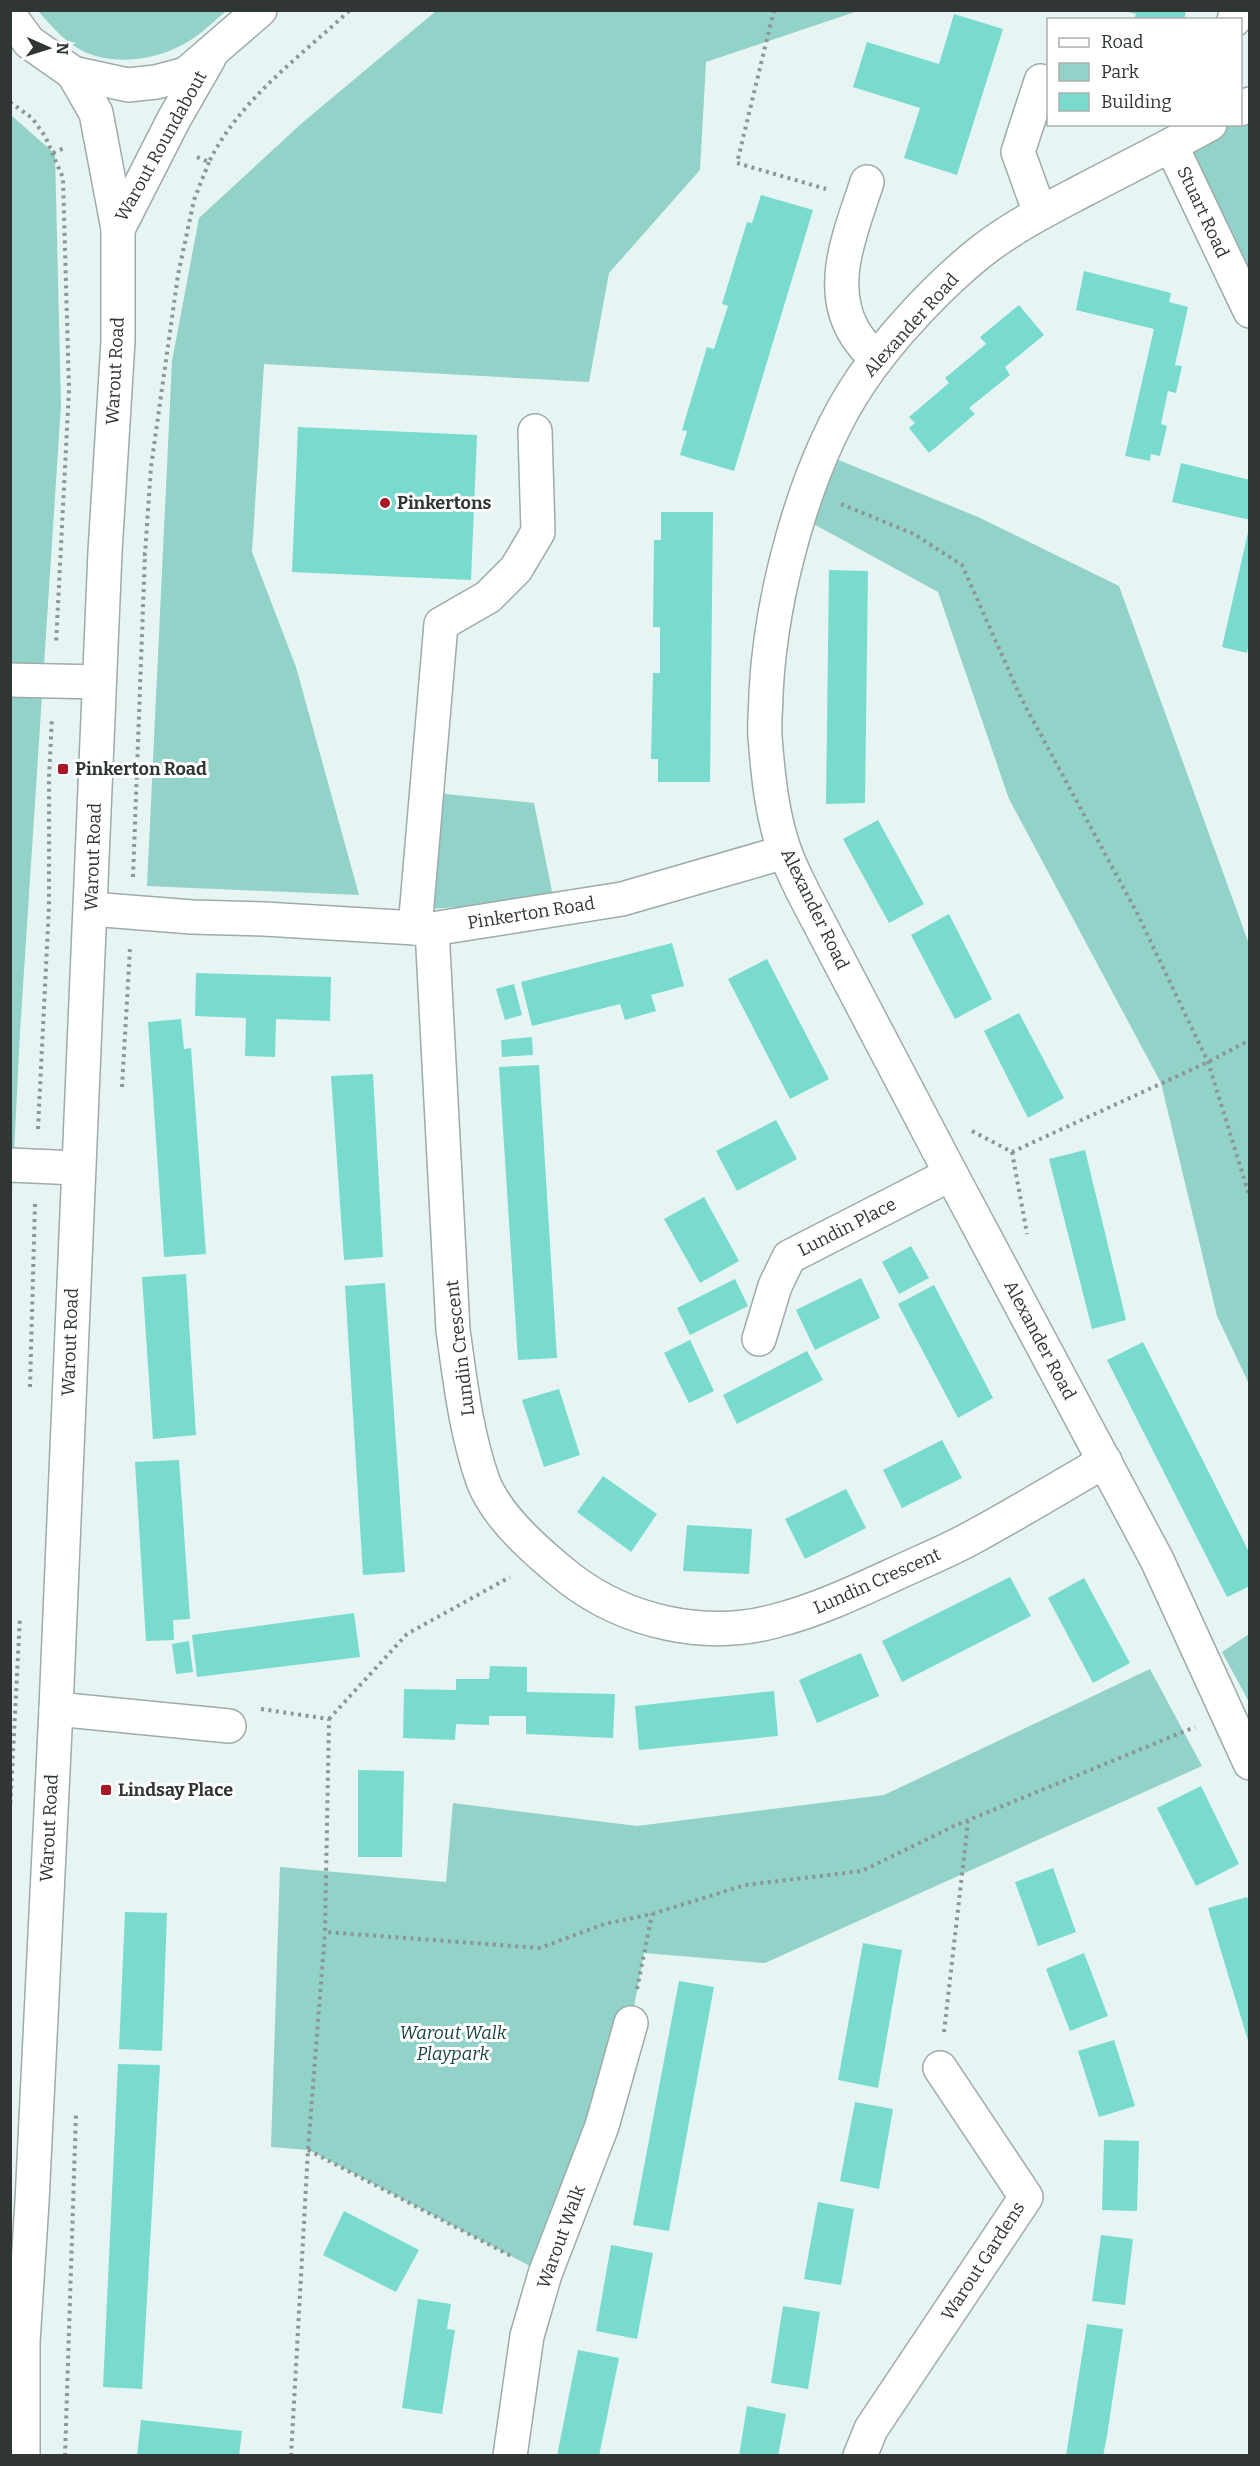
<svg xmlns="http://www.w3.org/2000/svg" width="1260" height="2466" viewBox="0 0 1260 2466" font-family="Bitter,serif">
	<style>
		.green { fill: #92d2c9 }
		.building { fill: #78dbce }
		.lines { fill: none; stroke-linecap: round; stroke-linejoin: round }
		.minor-casing { stroke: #9daba9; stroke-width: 36 }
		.path { stroke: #8c9695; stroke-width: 4; stroke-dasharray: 3 4.5; stroke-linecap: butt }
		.minor { stroke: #fff; stroke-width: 33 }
		.poi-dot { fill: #aa1624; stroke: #fff; stroke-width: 2 }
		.labels { text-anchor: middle; stroke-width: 6; stroke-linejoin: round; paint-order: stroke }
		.street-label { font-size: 18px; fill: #303635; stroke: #fff }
		.poi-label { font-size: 18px; font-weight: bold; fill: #303635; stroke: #fff; text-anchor: start }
		.park-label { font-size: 18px; font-style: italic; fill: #184540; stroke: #fff }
	</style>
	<rect width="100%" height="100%" fill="#e6f5f3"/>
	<!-- green -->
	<g class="green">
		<path d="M38,11H226C212,23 198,37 182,45C154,60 117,65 87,53C68,45 51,26 38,11Z"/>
		<polygon points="436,11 858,11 706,62 700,170 609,273 589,382 264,364 252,552 296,667 359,895 147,886 172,361 199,218 302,123"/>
		<polygon points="1249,104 1249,311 1171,145 1210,125 1240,124"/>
		<polygon points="11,115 55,154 61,405 20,1032 11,1212"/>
		<polygon points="824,454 978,517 1119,586 1249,944 1249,1384 1217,1316 1161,1083 1009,799 938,592 799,516"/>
		<polygon points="435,793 534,803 554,901 429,909"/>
		<polygon points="1249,1634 1249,1702 1222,1652"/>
		<polygon points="1150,1669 1202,1766 765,1963 644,1953 631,2023 545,2274 309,2150 271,2147 280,1867 446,1882 453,1803 637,1826 884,1795"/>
	</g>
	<!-- building -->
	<g class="building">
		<polygon points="1186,10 1184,20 1134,20 1136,14 1124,11"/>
		<polygon points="954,14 1003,29 957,175 904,158 920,108 853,87 867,42 939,64"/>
		<polygon points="761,195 813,210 734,471 680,455 687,431 682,430 707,347 714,349 728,306 722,304 747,222 752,223"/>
		<polygon points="1084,271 1171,293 1169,302 1188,307 1175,365 1182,366 1176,393 1168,391 1161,424 1167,426 1160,456 1151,454 1150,461 1125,456 1154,329 1076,310"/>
		<polygon points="1019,305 1044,335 1005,367 1010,375 969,408 975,414 929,453 909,428 915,423 909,417 949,383 945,378 986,344 980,337"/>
		<polygon points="298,427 477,435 471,580 292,572"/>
		<polygon points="1181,463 1250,480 1250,520 1172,502"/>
		<polygon points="661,512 713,512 710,782 658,782 658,759 651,759 653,673 660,673 660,627 653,627 654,540 661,540"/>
		<polygon points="1249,528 1250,647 1248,647 1247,653 1222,647"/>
		<polygon points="829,570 868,571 865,803 826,804"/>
		<polygon points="878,820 924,904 889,923 843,839"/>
		<polygon points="949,914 992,999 955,1019 911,935"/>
		<polygon points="672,943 684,986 651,995 656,1011 625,1020 620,1004 532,1026 521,982"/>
		<polygon points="767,959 829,1079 790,1099 728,979"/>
		<polygon points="196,973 331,977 330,1021 276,1019 275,1057 245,1056 246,1018 195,1016"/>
		<polygon points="514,984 522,1015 505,1020 496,989"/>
		<polygon points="1019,1013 1064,1098 1028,1118 984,1031"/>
		<polygon points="181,1019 184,1049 191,1048 206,1254 164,1257 148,1022"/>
		<polygon points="532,1037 533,1055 502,1057 501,1040"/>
		<polygon points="539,1065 557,1358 518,1360 499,1067"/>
		<polygon points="373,1074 383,1257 344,1260 331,1076"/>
		<polygon points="776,1120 797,1159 737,1191 716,1151"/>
		<polygon points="1085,1150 1126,1320 1092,1329 1049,1159"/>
		<polygon points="704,1197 739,1261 700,1283 664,1219"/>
		<polygon points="911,1246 929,1278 899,1294 882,1262"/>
		<polygon points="186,1274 196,1435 153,1439 142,1277"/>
		<polygon points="861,1278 880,1318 815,1350 796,1310"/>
		<polygon points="735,1279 748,1306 690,1335 677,1308"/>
		<polygon points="385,1283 405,1572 363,1575 345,1286"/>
		<polygon points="934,1285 993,1398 958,1418 898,1304"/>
		<polygon points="690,1340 714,1391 689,1403 664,1353"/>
		<polygon points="1143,1342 1250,1554 1250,1586 1227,1597 1107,1360"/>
		<polygon points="807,1351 823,1380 737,1424 723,1395"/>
		<polygon points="559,1389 580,1455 544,1467 522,1400"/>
		<polygon points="942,1440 962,1478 902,1508 883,1470"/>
		<polygon points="179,1460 190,1619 173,1620 174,1640 146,1641 135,1462"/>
		<polygon points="603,1476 657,1514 631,1552 577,1512"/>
		<polygon points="846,1489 866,1528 805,1559 785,1519"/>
		<polygon points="687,1525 752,1529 749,1574 683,1571"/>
		<polygon points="1010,1577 1031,1616 902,1682 882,1641"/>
		<polygon points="1084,1578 1130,1663 1093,1683 1048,1598"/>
		<polygon points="354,1613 360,1657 197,1677 192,1635"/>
		<polygon points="189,1641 193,1672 176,1674 172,1644"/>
		<polygon points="861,1653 879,1696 817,1723 799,1680"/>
		<polygon points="490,1666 527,1667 527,1692 615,1694 613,1738 526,1734 526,1716 489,1716 489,1725 456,1724 455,1740 403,1738 404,1689 456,1690 456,1679 489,1679"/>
		<polygon points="774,1691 778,1736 639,1750 635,1706"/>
		<polygon points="358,1770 404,1771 402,1857 358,1857"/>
		<polygon points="1201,1786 1239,1864 1196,1886 1157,1808"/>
		<polygon points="1053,1868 1076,1932 1038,1946 1015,1882"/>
		<polygon points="1247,1897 1250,1906 1249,2044 1208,1908"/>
		<polygon points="125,1912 167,1913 162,2051 119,2049"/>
		<polygon points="863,1943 902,1950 878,2088 838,2080"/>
		<polygon points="1084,1953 1108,2016 1070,2031 1046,1969"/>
		<polygon points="679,1981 714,1987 669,2231 633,2225"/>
		<polygon points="1114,2040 1135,2106 1099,2117 1078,2051"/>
		<polygon points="118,2064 160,2065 142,2389 103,2387"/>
		<polygon points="855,2102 893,2109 879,2189 840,2181"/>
		<polygon points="1104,2140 1139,2141 1137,2211 1102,2210"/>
		<polygon points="818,2202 854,2209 841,2285 804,2279"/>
		<polygon points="344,2211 419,2250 396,2292 323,2255"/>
		<polygon points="1101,2235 1133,2239 1125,2305 1092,2301"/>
		<polygon points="611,2245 653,2253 637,2339 596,2331"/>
		<polygon points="418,2299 451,2304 447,2329 455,2330 442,2414 402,2408"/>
		<polygon points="783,2306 820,2312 808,2389 771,2383"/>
		<polygon points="1087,2324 1123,2329 1107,2436 1103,2456 1066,2456"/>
		<polygon points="578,2350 619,2358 599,2456 557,2456"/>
		<polygon points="747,2406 786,2414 778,2456 739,2456"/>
		<polygon points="141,2420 242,2431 239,2456 137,2456"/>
	</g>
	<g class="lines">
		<defs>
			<g id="minor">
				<polyline points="10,16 29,42 73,73 128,85 156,82 186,74 260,10"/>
				<polyline points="1234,20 1238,10"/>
				<polyline points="1240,109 1250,104"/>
				<path d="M1210,124C1168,147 1126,168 1084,190C1050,208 1014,226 983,250C941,283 890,337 860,382C805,464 771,595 766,693C766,707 764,722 765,737C768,775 772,816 785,852C790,866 797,879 803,892L951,1174L1157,1560L1250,1763"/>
				<polyline points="1171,145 1250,311"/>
				<path d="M867,182C852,229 827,283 853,330C859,341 868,351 876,360"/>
				<polyline points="1040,213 1018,152 1041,81"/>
				<polyline points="118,229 174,119 209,58"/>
				<polyline points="10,680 99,682"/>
				<polyline points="91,909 192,917 264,919 432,929 622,899 785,852"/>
				<polyline points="415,928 441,624 488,597 516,569 538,532 535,431"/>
				<path d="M432,929L453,1330C460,1380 466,1433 483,1481C497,1518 539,1554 569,1578C626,1622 705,1640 775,1621C818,1610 858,1591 897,1573C923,1561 950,1550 975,1536C1019,1512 1062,1486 1105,1461"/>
				<polyline points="10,1165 77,1168"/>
				<polyline points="759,1339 775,1286 789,1257 951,1174"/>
				<polyline points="56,1709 229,1726"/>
				<polyline points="23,2456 23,2342 32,2202 56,1709 105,552 118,341 118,229 96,113 73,73"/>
				<polyline points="510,2456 527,2336 545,2274 602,2126 631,2023"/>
				<polyline points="860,2456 871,2429 1026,2197 940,2068"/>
			</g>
		</defs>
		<!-- minor casing -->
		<use href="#minor" class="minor-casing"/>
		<!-- path -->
		<g class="path">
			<polyline points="774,10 737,163 826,189"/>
			<polyline points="10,102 32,118 45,136 63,178 69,390 56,644"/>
			<polyline points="53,153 66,147"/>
			<path d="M197,157L209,162C239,100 301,56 350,10"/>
			<polyline points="841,504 914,534 962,565 1021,698 1137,913 1208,1062 1250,1198"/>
			<polyline points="143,554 145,554 151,467 178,275 194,200 209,162"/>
			<polyline points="133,877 145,554"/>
			<polyline points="122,1087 130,948"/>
			<polyline points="38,1129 49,906 49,778 52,717"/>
			<polyline points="972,1131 1012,1152 1208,1062 1250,1040"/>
			<polyline points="1012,1152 1027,1234"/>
			<polyline points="30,1387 35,1203"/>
			<polyline points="261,1709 329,1719 325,1932 540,1948 604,1924 652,1914 745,1885 862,1871 954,1826 1195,1727"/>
			<polyline points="329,1719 407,1634 510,1577"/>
			<polyline points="10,1811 20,1617"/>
			<polyline points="637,1989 652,1914"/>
			<polyline points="944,2032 968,1822"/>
			<polyline points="308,2150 513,2257"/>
			<polyline points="65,2456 76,2113"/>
			<polyline points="291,2456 308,2150 325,1932"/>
		</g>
		<!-- minor -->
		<use href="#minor" class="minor"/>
	</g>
	<!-- markers -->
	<g class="poi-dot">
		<circle cx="385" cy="503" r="6"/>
		<rect x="57" y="763" width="12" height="12" rx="3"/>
		<rect x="100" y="1784" width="12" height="12" rx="3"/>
	</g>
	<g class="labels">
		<!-- street labels -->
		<g class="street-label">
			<text transform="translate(161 146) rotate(-61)" y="6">Warout Roundabout</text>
			<text transform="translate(1203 212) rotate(65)" y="6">Stuart Road</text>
			<text transform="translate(911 325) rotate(-48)" y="6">Alexander Road</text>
			<text transform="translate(115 371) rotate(-87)" y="6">Warout Road</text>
			<text transform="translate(93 857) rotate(-88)" y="6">Warout Road</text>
			<text transform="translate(815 909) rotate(64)" y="6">Alexander Road</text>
			<text transform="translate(531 913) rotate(-9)" y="6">Pinkerton Road</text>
			<text transform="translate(847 1227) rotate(-27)" y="6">Lundin Place</text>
			<text transform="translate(1040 1340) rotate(62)" y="6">Alexander Road</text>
			<text transform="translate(70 1342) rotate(-88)" y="6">Warout Road</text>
			<text transform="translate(460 1348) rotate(-97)" y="6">Lundin Crescent</text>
			<text transform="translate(877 1581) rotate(-24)" y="6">Lundin Crescent</text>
			<text transform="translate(49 1828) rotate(-87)" y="6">Warout Road</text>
			<text transform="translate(561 2237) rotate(-70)" y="6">Warout Walk</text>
			<text transform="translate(983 2261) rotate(-57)" y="6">Warout Gardens</text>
		</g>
		<!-- poi labels -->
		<g class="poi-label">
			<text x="397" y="509">Pinkertons</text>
			<text x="75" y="775">Pinkerton Road</text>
			<text x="118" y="1796">Lindsay Place</text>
		</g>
		<!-- park labels -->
		<g class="park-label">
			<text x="453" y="2039">Warout Walk<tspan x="453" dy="21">Playpark</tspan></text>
		</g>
	</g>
	<!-- border -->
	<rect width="1260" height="2466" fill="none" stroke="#303635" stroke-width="24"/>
	<!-- legend -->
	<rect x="1047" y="18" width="195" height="108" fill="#ffffff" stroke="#acafae" stroke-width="1.5"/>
	<rect x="1059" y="38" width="30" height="9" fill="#ffffff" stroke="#acafae" stroke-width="1.5"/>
	<text x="1101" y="48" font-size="18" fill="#303635">Road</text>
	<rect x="1059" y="63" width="30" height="18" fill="#92d2c9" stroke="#acafae" stroke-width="1.5"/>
	<text x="1101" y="78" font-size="18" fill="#303635">Park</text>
	<rect x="1059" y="93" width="30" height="18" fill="#78dbce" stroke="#acafae" stroke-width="1.5"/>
	<text x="1101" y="108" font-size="18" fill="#303635">Building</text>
	<!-- north arrow -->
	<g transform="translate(48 48) rotate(93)" stroke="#ffffff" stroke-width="4.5" paint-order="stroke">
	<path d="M0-4.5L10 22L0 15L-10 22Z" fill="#303635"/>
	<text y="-9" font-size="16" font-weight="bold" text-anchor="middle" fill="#303635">N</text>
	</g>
</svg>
